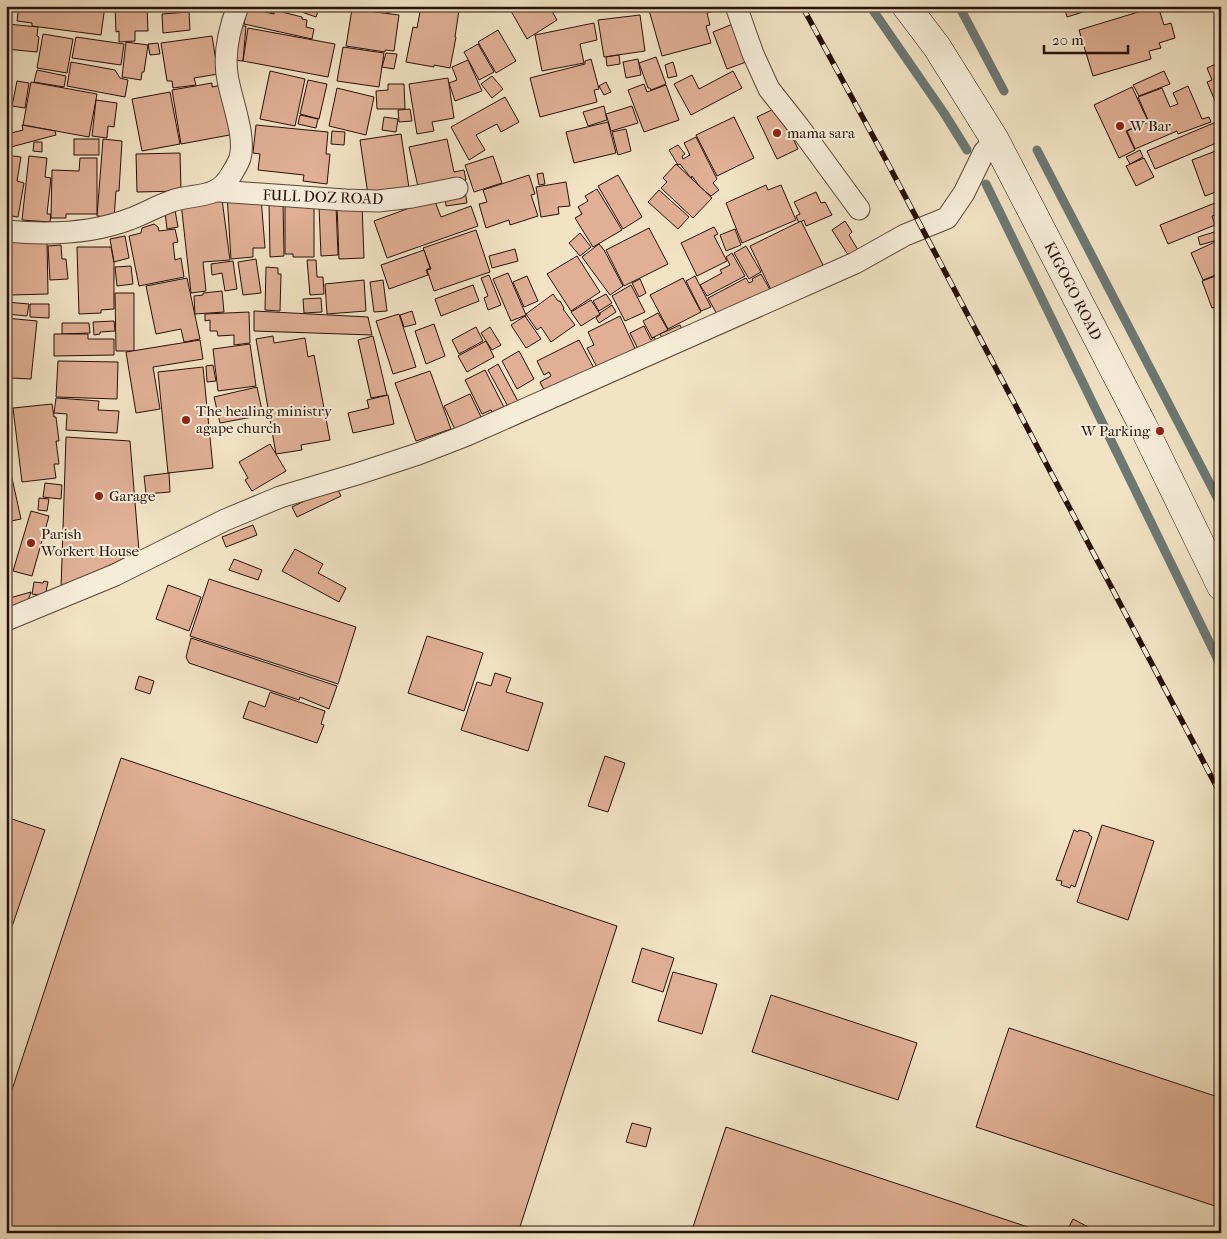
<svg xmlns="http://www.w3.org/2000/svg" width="1227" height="1239" viewBox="0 0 1227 1239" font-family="'IM FELL French Canon',serif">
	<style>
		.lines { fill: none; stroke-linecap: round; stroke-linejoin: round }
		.stream { stroke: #6d7873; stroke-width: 9 }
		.building { fill: #e0af95; stroke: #271008 }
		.street-casing { stroke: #5a4537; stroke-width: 23 }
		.secondary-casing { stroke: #271008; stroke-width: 29 }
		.street { stroke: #f6edd9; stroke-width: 21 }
		.secondary { stroke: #f6edd9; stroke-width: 28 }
		.rail-casing { stroke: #271008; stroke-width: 5.5 }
		.rail { stroke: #f6edd9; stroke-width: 4; stroke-dasharray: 11; stroke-linecap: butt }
		.poi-dot { fill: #8f2418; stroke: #f6edd9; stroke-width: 2 }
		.labels { text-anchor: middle; stroke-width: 4; stroke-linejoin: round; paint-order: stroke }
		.poi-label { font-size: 15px; fill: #271008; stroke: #f6edd9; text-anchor: start }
		.street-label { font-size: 15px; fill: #271008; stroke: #f6edd9 }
	</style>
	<rect width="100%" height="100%" fill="#f1e3c4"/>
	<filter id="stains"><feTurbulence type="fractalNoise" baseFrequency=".004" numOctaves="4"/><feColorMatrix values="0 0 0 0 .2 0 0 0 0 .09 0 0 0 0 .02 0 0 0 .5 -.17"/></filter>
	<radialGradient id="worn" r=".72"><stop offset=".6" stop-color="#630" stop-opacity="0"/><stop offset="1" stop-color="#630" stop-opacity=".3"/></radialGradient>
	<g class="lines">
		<!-- stream -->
		<g class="stream">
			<polyline points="870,6 944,113 967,150"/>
			<polyline points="959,6 1004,91"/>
			<polyline points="1037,150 1221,505"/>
			<polyline points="986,184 1221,666"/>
		</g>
	</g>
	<!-- building -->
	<g class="building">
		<polygon points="19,6 105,6 101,35 32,26 32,23 17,21"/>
		<polygon points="115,6 147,6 148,31 135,31 135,41 119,42 119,31 116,32"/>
		<polygon points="250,6 278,6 277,10 275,9 273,13"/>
		<polygon points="297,6 320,6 316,17 296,10"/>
		<polygon points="372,6 392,6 389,13"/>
		<polygon points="421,6 437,6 459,10 455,37 456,37 450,68 434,65 434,67 406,62 413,27 417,28"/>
		<polygon points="508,6 549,6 557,20 527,39"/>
		<polygon points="663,6 722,6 723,9 707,13 710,25 706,26 711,43 662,56 649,10"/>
		<polygon points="1064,6 1096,6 1096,8 1067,17"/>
		<polygon points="1158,6 1164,25 1171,23 1175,38 1159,43 1161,48 1149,51 1151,59 1093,76 1079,30"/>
		<polygon points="247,8 274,14 274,10 302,17 302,19 307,20 306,27 314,29 312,39 244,24"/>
		<polygon points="352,9 399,15 394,51 385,50 385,52 346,46"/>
		<polygon points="189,12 190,30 163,33 162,14"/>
		<polygon points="640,15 645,51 604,57 598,20"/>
		<polygon points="594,23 597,40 580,44 584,63 542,71 535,35"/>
		<polygon points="7,24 38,27 37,36 39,37 37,52 6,49"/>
		<polygon points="733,24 746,62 727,69 713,32"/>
		<polygon points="232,26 246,26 243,61 231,60"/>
		<polygon points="248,28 335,44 328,77 243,61"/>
		<polygon points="498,30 516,61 496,73 478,42"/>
		<polygon points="43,34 73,39 67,73 37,68"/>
		<polygon points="212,36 218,74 194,78 196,85 173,88 172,81 167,81 161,43"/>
		<polygon points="76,37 124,44 121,65 72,58"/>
		<polygon points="126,42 148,45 144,72 142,72 141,80 122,77"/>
		<polygon points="158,43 160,54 150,55 148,44"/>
		<polygon points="478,44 494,72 479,80 464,52"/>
		<polygon points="343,47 384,53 379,87 337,81"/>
		<polygon points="386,53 397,54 394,69 382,67"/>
		<polygon points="619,55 620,64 607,66 606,57"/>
		<polygon points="656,57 666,84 651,90 650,88 648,88 639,63"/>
		<polygon points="591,59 599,89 594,90 597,102 540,117 530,78 585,64 585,61"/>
		<polygon points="638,59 641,75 626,78 623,62"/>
		<polygon points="468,60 482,91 455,101 449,83 457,80 452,67"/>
		<polygon points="71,62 115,70 120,78 128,80 125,97 67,86"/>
		<polygon points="673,62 677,76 668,78 665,65"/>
		<polygon points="1218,63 1221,70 1221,115 1207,82 1212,80 1207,68"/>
		<polygon points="37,70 66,76 64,87 34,82"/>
		<polygon points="270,71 305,79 295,126 260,119"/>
		<polygon points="733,71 742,88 691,115 674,84 692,75 699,89"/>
		<polygon points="1164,71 1170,84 1139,96 1133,85"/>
		<polygon points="492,76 503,89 492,98 481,84"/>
		<polygon points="448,78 454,118 432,122 434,131 417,134 409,84"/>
		<polygon points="308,80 327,84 319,119 300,114"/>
		<polygon points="17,81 29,83 25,108 12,106"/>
		<polygon points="31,82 97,94 89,137 23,125"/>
		<polygon points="606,82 611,92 604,95 599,86"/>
		<polygon points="212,83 212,87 226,84 235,134 181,144 172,90"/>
		<polygon points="388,84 404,84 405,109 377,109 376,91 388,90"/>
		<polygon points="644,84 647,92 666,85 679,120 644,132 628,90"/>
		<polygon points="1188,86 1202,119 1209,117 1211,122 1178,134 1177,131 1135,149 1127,131 1149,122 1138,97 1162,88 1170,107 1178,104 1173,93"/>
		<polygon points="1132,87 1148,121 1126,131 1135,150 1119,158 1094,105"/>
		<polygon points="337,88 374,97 366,135 329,126"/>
		<polygon points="170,92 180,144 142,151 132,99"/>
		<polygon points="505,97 519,122 501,132 497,124 476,135 485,150 469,160 451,127"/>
		<polygon points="96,100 117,103 114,127 108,126 107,138 92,136"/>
		<polygon points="604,106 607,120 588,126 583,112"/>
		<polygon points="632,106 638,123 611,131 606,114"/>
		<polygon points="778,107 798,149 777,159 757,117"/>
		<polygon points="410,109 412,121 399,122 398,110"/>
		<polygon points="300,115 318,119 316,128 298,124"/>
		<polygon points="384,117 398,119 396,132 382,130"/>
		<polygon points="734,117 754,158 717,176 696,135"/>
		<polygon points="1221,120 1221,141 1155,169 1147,151"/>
		<polygon points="608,122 616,153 574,163 566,132"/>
		<polygon points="22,125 55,131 56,135 11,147 7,134 23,130"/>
		<polygon points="256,125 328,132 326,154 330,154 327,184 303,181 304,175 258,170 260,154 253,153"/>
		<polygon points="626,129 631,151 618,155 612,132"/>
		<polygon points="332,131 345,132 344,145 331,144"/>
		<polygon points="401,134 409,188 368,195 360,140"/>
		<polygon points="696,137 717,179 713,183 719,190 711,196 700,187 692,176 691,178 680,164 678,165 669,150 678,145 685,154 682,156 683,159 690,155 684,143"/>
		<rect x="74" y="139" width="25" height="16"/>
		<polygon points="103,139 122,141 119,191 116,191 114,218 97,216"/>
		<polygon points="447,139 454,172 464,170 466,180 419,191 409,147"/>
		<polygon points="34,142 42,142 42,152 33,151"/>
		<polygon points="1221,149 1221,190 1205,196 1192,160"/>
		<polygon points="1140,150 1143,157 1130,164 1126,157"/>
		<polygon points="180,153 181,191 137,192 136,154"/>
		<polygon points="6,155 21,157 17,181 24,183 18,217 6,215"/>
		<polygon points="29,156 47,158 45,177 51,178 47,214 51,214 50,222 22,220"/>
		<polygon points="493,156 502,183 474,192 465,165"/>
		<polygon points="80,158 97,158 97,214 66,214 66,218 51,218 52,170 79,171"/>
		<polygon points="1144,158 1154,177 1136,186 1126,166"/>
		<polygon points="676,164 712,198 693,218 661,188 667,182 663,178"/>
		<polygon points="543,173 545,184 539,185 537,174"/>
		<polygon points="529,175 535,194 531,195 538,216 510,225 509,220 486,228 479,204 487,202 483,190"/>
		<polygon points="618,175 642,217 623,229 598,186"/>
		<polygon points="566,182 570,206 558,207 559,214 541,217 536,187"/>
		<polygon points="766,185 768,190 781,185 796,220 742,243 726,203"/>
		<polygon points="597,189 622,230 593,247 575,218 582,214 578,207 588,201 585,196"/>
		<polygon points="659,190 689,217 678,229 648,202"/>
		<polygon points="465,191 467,203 446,206 445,195"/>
		<polygon points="816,192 821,203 825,202 832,215 806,226 804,220 799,223 796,216 800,214 794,202"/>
		<polygon points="227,195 261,198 265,248 253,248 253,257 231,259"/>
		<polygon points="222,199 230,260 203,262 206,291 191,293 181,203"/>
		<polygon points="434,199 441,217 471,206 478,226 387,258 374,221"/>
		<polygon points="269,202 283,202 284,256 270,257"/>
		<polygon points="314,202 314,257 293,257 293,254 285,254 285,203"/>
		<polygon points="1215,203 1218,214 1212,216 1215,225 1168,244 1160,225"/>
		<polygon points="362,204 364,258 339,259 337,205"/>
		<polygon points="336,205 338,255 321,256 319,206"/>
		<polygon points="175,210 178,227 167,229 165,212"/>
		<polygon points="801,221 824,267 772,292 750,246"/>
		<polygon points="845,221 852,232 849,235 861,255 852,261 832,230"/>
		<polygon points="154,224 158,227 159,231 175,229 178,242 173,243 175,260 181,258 184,277 139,286 129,236 141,233 142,228"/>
		<polygon points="714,227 718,234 714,236 727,261 697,276 681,243"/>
		<polygon points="649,228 668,264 624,286 606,250"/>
		<polygon points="735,229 741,245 726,251 720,235"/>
		<polygon points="476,230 490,272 434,291 427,270 431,269 423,248"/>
		<polygon points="1221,230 1221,239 1200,245 1198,237"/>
		<polygon points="580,233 591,247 580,256 569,243"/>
		<polygon points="125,236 129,258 114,262 110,239"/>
		<polygon points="47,241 48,294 11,295 10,242"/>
		<polygon points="1215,242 1221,254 1221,273 1203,280 1191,253"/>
		<polygon points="599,244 604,250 623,286 610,295 582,257"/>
		<polygon points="61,245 62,259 66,259 68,279 50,280 48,246"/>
		<polygon points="746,246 761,272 749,279 734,253"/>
		<polygon points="77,247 111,247 114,263 114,309 101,310 101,313 79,314"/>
		<polygon points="515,249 518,261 492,268 489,256"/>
		<polygon points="424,250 430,268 426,270 428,275 389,289 381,265"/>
		<polygon points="732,253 745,276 707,296 700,285 722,273 720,270 730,265 726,257"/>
		<polygon points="577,256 600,292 571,311 547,274"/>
		<polygon points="256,259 261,293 243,295 238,262"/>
		<polygon points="307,260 316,260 317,277 323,277 324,294 310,295"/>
		<polygon points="233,261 237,289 225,291 222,273 212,275 211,264"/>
		<polygon points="131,266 133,284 117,286 115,267"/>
		<polygon points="266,267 278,268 278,274 281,274 280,311 265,310"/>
		<polygon points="508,273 526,315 511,321 493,279"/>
		<polygon points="761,274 773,295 719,318 708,298 746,278 749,283 753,281 752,279"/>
		<polygon points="1221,274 1221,305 1212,308 1202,281"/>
		<polygon points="489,275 501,305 488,310 484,298 488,296 481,278"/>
		<polygon points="527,276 538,301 524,307 513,282"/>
		<polygon points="695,276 711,307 701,311 686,281"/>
		<polygon points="187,278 200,339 184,342 181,329 156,334 146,286"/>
		<polygon points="683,278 701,312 668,329 650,295"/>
		<polygon points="640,279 646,293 639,297 632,283"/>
		<polygon points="364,280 366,311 327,314 325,284"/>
		<polygon points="383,280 387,311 374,312 370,282"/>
		<polygon points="473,285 479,301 441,316 435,299"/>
		<polygon points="631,285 645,312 625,321 612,296"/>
		<polygon points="222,291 224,312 195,314 194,296 203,295 203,293"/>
		<polygon points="115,293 134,293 134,351 116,351"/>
		<polygon points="553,294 558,301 560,301 564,308 563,309 575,325 551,342 541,327 537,330 526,314"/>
		<polygon points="606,294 612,303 599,311 593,301"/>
		<polygon points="321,298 322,312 304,313 303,299"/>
		<polygon points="591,300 600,314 581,326 571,312"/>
		<polygon points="6,302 29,304 27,316 6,314"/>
		<polygon points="30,304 49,304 49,318 30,317"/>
		<polygon points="612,305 616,312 599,323 596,318 600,315 600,313"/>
		<polygon points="254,311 368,317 372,335 254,331"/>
		<polygon points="412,311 416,324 404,327 400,315"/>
		<polygon points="249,312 250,343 234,345 234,335 218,336 217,331 210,331 210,320 205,321 205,314"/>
		<polygon points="658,313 668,330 652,338 643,321"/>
		<polygon points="399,314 416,367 393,374 376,321"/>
		<polygon points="525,316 541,339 526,348 511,325"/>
		<polygon points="620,316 637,353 599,371 587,348 594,345 588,332"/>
		<polygon points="6,318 37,321 31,379 11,378 11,371 6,370"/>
		<polygon points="114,321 115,331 100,332 100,334 94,335 93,322"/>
		<polygon points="62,323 89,323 90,333 62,334"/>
		<polygon points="434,324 445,356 426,364 415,331"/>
		<polygon points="680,325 685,336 666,346 660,334"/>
		<polygon points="644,326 651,340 654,337 659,346 641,355 630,333"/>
		<polygon points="476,327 483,341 459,354 452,340"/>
		<polygon points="490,327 501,345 492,350 481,333"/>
		<polygon points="54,334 88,334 88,339 114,339 114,355 54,356"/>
		<polygon points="273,336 274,343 305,338 308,357 314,355 330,440 301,445 302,450 276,454 256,339"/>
		<polygon points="373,336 387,395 371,398 358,340"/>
		<polygon points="200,340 203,359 153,367 160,409 136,413 126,352"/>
		<polygon points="579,340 596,372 547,396 540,382 551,376 549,372 544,375 537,361"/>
		<polygon points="486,341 494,357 467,372 458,356"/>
		<polygon points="250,344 256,386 218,391 213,349"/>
		<polygon points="519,351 534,379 517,389 502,361"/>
		<polygon points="58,361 118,362 117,399 56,397"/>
		<polygon points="498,364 521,407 511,412 488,370"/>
		<polygon points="213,365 216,381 207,382 206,366"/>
		<polygon points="203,367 213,468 168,473 158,372"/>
		<polygon points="485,370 508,415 497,420 491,410 482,414 465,380"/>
		<polygon points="430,371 451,429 416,441 395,383"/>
		<polygon points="257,387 263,415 220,423 214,397"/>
		<polygon points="470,394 484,423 458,436 444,406"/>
		<polygon points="388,395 394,424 353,433 348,413 369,408 367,400"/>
		<polygon points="56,398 99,401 98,410 119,411 117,433 66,430 67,414 54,413"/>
		<polygon points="52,404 54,417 56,417 59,441 56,441 59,464 54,464 56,478 22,482 13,408"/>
		<polygon points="66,437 130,441 139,551 61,589"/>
		<polygon points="270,444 286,471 252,491 245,480 248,478 239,462"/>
		<polygon points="6,451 21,519 6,522"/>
		<polygon points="169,473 170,492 146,494 144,476"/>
		<polygon points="45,483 62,485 61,499 43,497"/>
		<polygon points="336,486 341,496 297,517 292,507"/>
		<polygon points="39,498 49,499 47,511 38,510"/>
		<polygon points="31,511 49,516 32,576 13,571"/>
		<polygon points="253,525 257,535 226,547 222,537"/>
		<polygon points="295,549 323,564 318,573 346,588 339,602 282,571"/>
		<polygon points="234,559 262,570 258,580 229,570"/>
		<polygon points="209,579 356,627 338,684 190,636"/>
		<polygon points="44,581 48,582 45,596 32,594 34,582 43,583"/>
		<polygon points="168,585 201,597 189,631 156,619"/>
		<polygon points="31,592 24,612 6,617 6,599"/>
		<polygon points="427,636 483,653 464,711 408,693"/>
		<polygon points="191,638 337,686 329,709 300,697 299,700 189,663 186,657"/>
		<polygon points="495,673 511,678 506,692 543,703 528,751 461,730 477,682 491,686"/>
		<polygon points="139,676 154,681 150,694 135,689"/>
		<polygon points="270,692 325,711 321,724 324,725 317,743 243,718 249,701 265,707"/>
		<polygon points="605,756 625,763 608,812 588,806"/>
		<polygon points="121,758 617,926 518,1233 6,1233 6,1108"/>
		<polygon points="6,817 45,830 6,944"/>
		<polygon points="1102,825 1154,841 1128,920 1077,902"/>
		<polygon points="1074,830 1078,832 1079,830 1089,833 1089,835 1092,837 1075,887 1071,885 1070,888 1061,885 1062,881 1056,880"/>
		<polygon points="642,948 674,958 663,992 632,982"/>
		<polygon points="673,972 717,984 702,1034 658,1021"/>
		<polygon points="771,995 917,1043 898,1100 752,1052"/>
		<polygon points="1009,1028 1221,1098 1221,1208 976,1127"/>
		<polygon points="632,1123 651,1128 646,1147 626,1142"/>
		<polygon points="726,1127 1046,1233 691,1233"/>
		<polygon points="1073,1219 1092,1229 1090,1233 1066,1233"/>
	</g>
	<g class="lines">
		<defs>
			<g id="street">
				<polyline points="736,6 753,54 769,89 799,127 859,209"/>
				<polyline points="218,191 345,200 378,201 412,197 457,188"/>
				<path d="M6,231C47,235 91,234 130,219C144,214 157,206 172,201C195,193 217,200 231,175C234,170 238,164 240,158C246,137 232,102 228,80C223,56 229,29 238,6"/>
				<polyline points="6,620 115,575 225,520 280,497 357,474 418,454 467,435 855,263 905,235 947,218 964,193 984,152 995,140"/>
			</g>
			<polyline id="secondary" points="906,6 937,47 995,140 1142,424 1221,586"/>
		</defs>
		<!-- street casing -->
		<use href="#street" class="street-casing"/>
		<!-- secondary casing -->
		<use href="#secondary" class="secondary-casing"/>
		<!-- street -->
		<use href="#street" class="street"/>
		<!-- secondary -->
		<use href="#secondary" class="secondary"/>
		<defs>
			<polyline id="rail" points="802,6 886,160 1221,795"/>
		</defs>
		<!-- rail casing -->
		<use href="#rail" class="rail-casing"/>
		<!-- rail -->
		<use href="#rail" class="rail"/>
	</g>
	<!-- markers -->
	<g class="poi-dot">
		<circle cx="1120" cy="126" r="5"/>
		<circle cx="777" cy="133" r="5"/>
		<circle cx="186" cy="420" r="5"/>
		<circle cx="1160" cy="431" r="5"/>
		<circle cx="99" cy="496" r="5"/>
		<circle cx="31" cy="543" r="5"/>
	</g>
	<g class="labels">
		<!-- poi labels -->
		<g class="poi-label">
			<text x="1130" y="131">W Bar</text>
			<text x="787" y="138">mama sara</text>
			<text x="196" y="416">The healing ministry<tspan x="196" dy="17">agape church</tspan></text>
			<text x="1150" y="436" text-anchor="end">W Parking</text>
			<text x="109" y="501">Garage</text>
			<text x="41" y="539">Parish<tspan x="41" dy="17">Workert House</tspan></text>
		</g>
		<!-- street labels -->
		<g class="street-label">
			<text transform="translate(323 197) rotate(2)" y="5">FULL DOZ ROAD</text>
			<text transform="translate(1073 291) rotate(63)" y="5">KIGOGO ROAD</text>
		</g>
	</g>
	<!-- margin -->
	<rect width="1227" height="1239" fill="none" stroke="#f1e3c4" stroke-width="25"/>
	<rect x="8" y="8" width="1212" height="1224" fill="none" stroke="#271008" stroke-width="2.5"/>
	<rect x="12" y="12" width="1202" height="1214" fill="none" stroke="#271008"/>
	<!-- scale -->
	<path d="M1044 45v8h84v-8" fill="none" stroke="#271008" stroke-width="2.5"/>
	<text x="1052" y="45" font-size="15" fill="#271008" stroke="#f6edd9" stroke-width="4" paint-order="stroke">20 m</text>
	<rect width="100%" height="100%" filter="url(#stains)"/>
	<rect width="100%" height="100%" fill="url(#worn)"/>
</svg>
